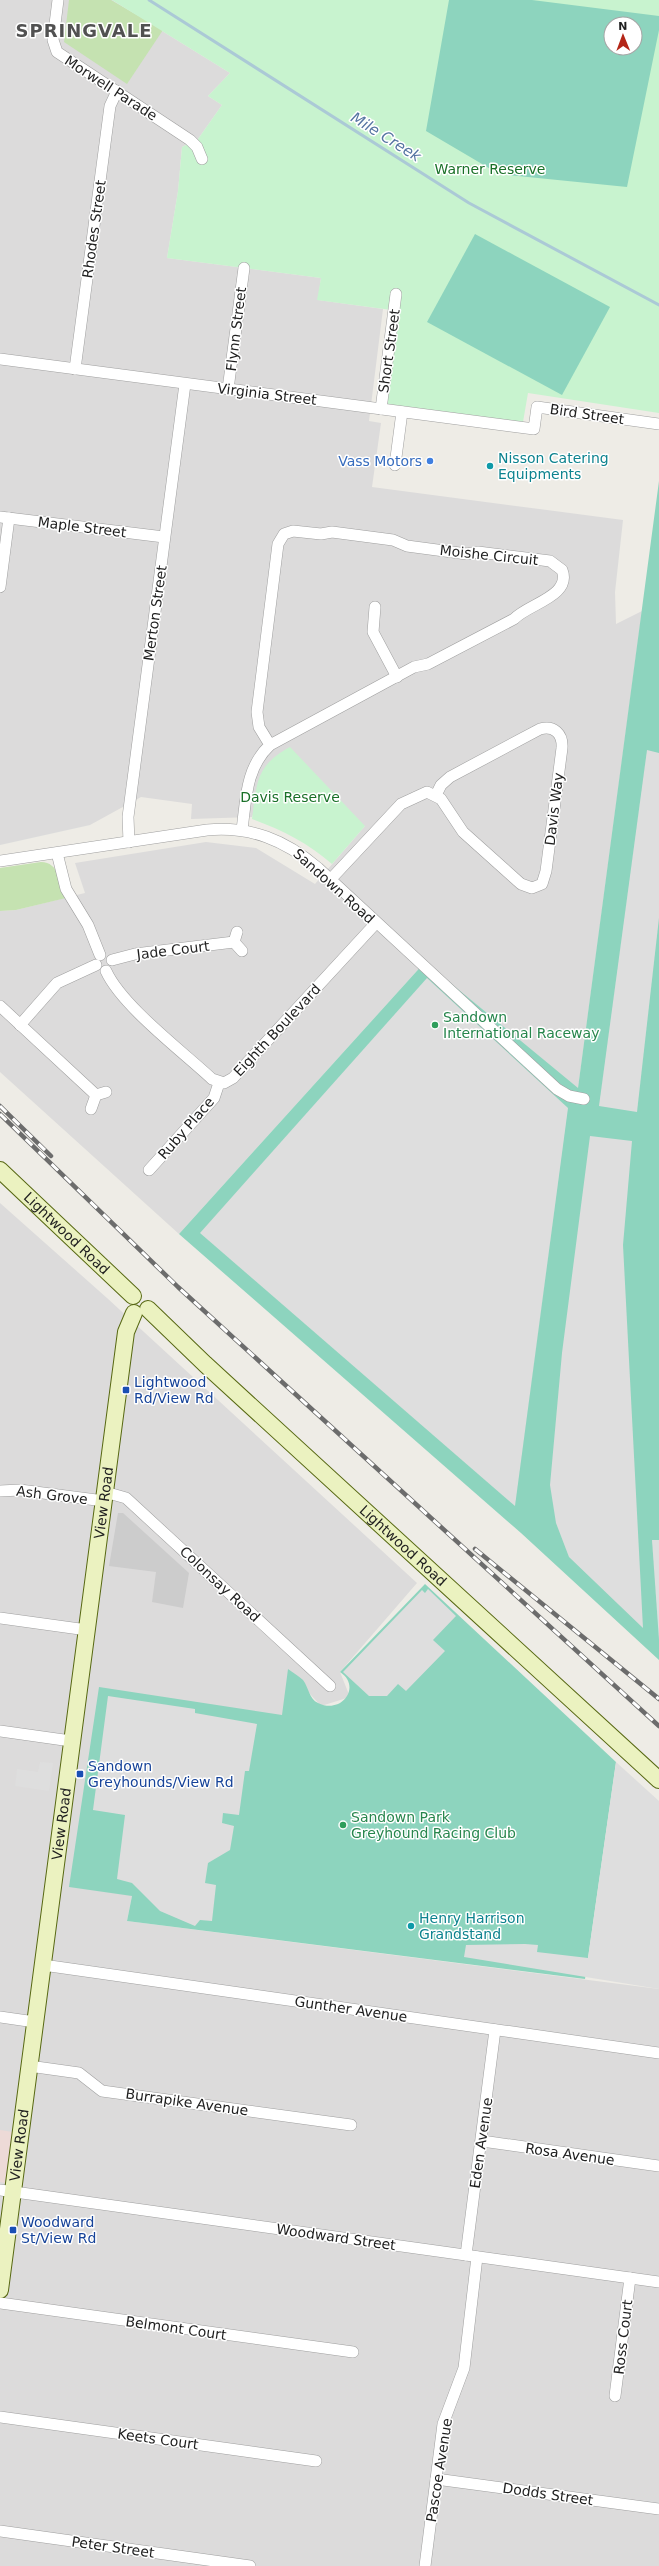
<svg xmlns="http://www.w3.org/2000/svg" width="659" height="2566" viewBox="0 0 659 2566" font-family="'DejaVu Sans',sans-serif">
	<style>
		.residential { fill: #dcdbdb }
		.commercial { fill: #eddad7 }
		.religious { fill: #ccc }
		.grass { fill: #c5e2b1 }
		.park { fill: #c8f3cf; fill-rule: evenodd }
		.pitch { fill: #8dd4be; fill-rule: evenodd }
		.parking { fill: #dedede }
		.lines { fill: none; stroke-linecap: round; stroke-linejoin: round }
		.stream { stroke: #abc9d6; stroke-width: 3 }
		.street-casing { stroke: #9f9f9f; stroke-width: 12 }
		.secondary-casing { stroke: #576812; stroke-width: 18 }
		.street { stroke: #fff; stroke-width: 11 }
		.secondary { stroke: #ebf2c0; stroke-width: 16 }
		.rail-casing { stroke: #6c6c6c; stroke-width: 4.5 }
		.rail { stroke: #fff; stroke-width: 3; stroke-dasharray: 9; stroke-linecap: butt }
		.shop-dot { fill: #3f7fe0; stroke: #fff; stroke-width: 1.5 }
		.culture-dot { fill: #0f9aa8; stroke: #fff; stroke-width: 1.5 }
		.leisure-dot { fill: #2e9e5b; stroke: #fff; stroke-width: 1.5 }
		.transit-dot { fill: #1a4fb4; stroke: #fff; stroke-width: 1.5 }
		.labels { text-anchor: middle; stroke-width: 3; stroke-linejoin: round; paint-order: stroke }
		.street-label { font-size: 14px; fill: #1e1e1e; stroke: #fff }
		.park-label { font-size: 14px; fill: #197028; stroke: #fff }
		.culture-label { font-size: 14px; fill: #0d838f; stroke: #fff; text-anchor: start }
		.shop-label { font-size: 14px; fill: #366cbe; stroke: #fff; text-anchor: end }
		.leisure-label { font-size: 14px; fill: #27864d; stroke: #fff; text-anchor: start }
		.transit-label { font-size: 14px; fill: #164399; stroke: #fff; text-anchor: start }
		.water-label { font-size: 15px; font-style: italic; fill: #5675a2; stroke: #fff }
		.district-label { font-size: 18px; font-weight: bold; letter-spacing: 1px; fill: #515151; stroke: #fff }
	</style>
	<rect width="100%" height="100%" fill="#eeece6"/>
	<!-- residential -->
	<g class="residential">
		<polygon points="0,0 112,0 230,73 208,96 222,105 198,139 182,147 178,191 167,258 321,278 318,300 383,309 369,421 381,423 372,487 623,520 615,592 616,624 642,611 578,1089 425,962 179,1234 0,1072 0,911 16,910 85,893 75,863 206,842 256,848 315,884 365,826 254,812 252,817 191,819 192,804 141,797 90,825 0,845"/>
		<polygon points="0,1203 107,1298 417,1583 340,1672 350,1697 321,1706 289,1671 283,1715 132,1896 127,1921 659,1989 659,2566 0,2566"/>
	</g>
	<!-- commercial -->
	<polygon class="commercial" points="0,2130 13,2132 5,2183 0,2182"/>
	<!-- religious -->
	<polygon class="religious" points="118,1513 123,1513 189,1573 183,1608 152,1602 156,1572 109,1566"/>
	<!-- grass -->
	<g class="grass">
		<polygon points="69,0 111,0 163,30 127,84 64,42"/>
		<path d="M41,862C59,862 61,884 66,898L16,910L0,911V868Z"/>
	</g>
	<!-- park -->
	<g class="park">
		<path d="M112,0H659V413L528,393L523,422L387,404L399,311L317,300L321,278L167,258L178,191L182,147L198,139L222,105L208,96L230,73ZM611,24H635V48H611Z"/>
		<path d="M290,747L365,826L332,864C308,843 282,830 252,819C257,783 255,766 290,747Z"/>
	</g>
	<!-- pitch -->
	<g class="pitch">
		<path d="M449,0H532L659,16V30L627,187L499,174L426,131ZM611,24H635V48H611Z"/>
		<polygon points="475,234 610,307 562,395 427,322"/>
		<polygon points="659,481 659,1660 521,1533 179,1234 425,962 578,1088"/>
		<path d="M425,1584L616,1762L585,1979L127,1921L132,1896L69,1887L99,1687L282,1715L288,1669C293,1673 299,1676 303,1680C309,1688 309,1699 318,1703C342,1715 362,1686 340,1672Z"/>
	</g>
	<!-- parking -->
	<g class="parking">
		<polygon points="647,750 659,753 659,918 637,1112 599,1106"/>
		<polygon points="427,978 568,1108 515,1506 200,1233"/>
		<polygon points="590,1136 632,1141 623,1245 643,1628 569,1557 556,1523 550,1485 562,1353"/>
		<polygon points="652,1540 659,1540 659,1640"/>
		<polygon points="428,1589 456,1616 433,1640 445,1651 406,1691 398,1684 387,1696 369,1696 343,1672 422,1590 425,1593"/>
		<polygon points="108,1696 195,1709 195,1713 257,1724 249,1771 245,1771 239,1815 223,1813 222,1823 234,1826 230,1850 208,1863 205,1883 216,1885 212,1921 200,1920 195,1926 160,1911 132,1883 117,1879 125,1815 93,1810"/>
		<polygon points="40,1762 53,1763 49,1791 15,1786 17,1769 38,1772"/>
		<polygon points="616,1762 659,1801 659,1989 464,1957 466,1945 525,1944 538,1945 537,1952 588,1958"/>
	</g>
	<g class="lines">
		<!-- stream -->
		<polyline class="stream" points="149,0 469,203 659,305"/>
		<defs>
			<g id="street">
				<polyline points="58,0 53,40 57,52 190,140 197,147 202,159"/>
				<polyline points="0,359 534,429 537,407 659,424"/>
				<polyline points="75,369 110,106 117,91"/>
				<polyline points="228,389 244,268"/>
				<polyline points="381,409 396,294"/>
				<polyline points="395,465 402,412"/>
				<polyline points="0,517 164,537"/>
				<polyline points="0,587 9,518"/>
				<polyline points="375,607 373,632 397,677"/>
				<path d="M242,830C246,799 246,767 270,745L414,667L428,664L514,619C528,604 572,596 562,570L550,561L478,552L467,554L407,546L393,540L332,532L321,534L293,531L284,534L278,544L257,712L259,727L270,745"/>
				<polyline points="129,842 128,817 185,384"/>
				<polyline points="57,853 66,889 88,925 100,955"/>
				<path d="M0,861L207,830C251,826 285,840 318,868L557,1089L569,1096L584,1099"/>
				<path d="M330,880L401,804L427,792L441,799L463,832L521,884L532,888L542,884L546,871L562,748C563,734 554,725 540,729L450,777L441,785L436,795"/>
				<polyline points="237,932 234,942 242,951"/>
				<polyline points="112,960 135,954 234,942"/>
				<path d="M106,971C122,1006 182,1051 212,1079L224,1083L233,1078L376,923"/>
				<polyline points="0,1006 96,1095"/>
				<polyline points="20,1025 57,983 96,965"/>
				<polyline points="91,1109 96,1095 106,1092"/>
				<polyline points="149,1170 214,1098 219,1083"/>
				<polyline points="0,1491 20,1490 104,1501"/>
				<polyline points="105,1492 126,1498 330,1686"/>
				<polyline points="0,1618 87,1630"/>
				<polyline points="0,1731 71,1741"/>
				<polyline points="43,1965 659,2053"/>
				<polyline points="0,2017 35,2022"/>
				<polyline points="29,2066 79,2073 102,2091 351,2125"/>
				<polyline points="482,2141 659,2166"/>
				<polyline points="0,2190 659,2282"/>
				<polyline points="466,2255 495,2030"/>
				<polyline points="0,2303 353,2352"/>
				<polyline points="615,2396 630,2278"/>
				<polyline points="0,2417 316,2461"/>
				<polyline points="436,2479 659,2509"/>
				<polyline points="0,2531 250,2566"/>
				<polyline points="425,2566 443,2424 464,2368 477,2257"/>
			</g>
			<g id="secondary">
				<path id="s1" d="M0,1170L133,1296"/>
				<path id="s2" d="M148,1309L205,1364L659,1780"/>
				<path id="s3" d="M0,2290L126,1332L134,1313"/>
			</g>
		</defs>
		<!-- street casing -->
		<use href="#street" class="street-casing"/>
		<!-- secondary casing -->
		<use href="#secondary" class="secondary-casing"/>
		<!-- street -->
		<use href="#street" class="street"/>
		<!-- secondary -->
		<use href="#secondary" class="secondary"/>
		<defs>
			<g id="rail">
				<polyline points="0,1106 51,1156"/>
				<polyline points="0,1114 178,1287 659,1726"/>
				<polyline points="475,1549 659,1699"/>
			</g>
		</defs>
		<!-- rail casing -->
		<use href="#rail" class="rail-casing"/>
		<!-- rail -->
		<use href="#rail" class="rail"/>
	</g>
	<!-- markers -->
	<circle class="shop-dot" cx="430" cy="461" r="4"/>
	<g class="culture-dot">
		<circle cx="490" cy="466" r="4"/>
		<circle cx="411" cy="1926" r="4"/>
	</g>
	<g class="leisure-dot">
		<circle cx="435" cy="1025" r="4"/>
		<circle cx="343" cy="1825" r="4"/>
	</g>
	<g class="transit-dot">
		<rect x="122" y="1386" width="8" height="8" rx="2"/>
		<rect x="76" y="1770" width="8" height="8" rx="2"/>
		<rect x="9" y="2226" width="8" height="8" rx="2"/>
	</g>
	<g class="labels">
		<!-- street labels -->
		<g class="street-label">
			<text transform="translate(111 88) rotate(33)" y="5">Morwell Parade</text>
			<text transform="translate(94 229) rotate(-82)" y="5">Rhodes Street</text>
			<text transform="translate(236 329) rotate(-83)" y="5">Flynn Street</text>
			<text transform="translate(389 351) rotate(-82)" y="5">Short Street</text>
			<text transform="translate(267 394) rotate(7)" y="5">Virginia Street</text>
			<text transform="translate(587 414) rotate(8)" y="5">Bird Street</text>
			<text transform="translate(82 527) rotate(7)" y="5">Maple Street</text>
			<text transform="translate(489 555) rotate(6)" y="5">Moishe Circuit</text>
			<text transform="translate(155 613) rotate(-82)" y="5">Merton Street</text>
			<text transform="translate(554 809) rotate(-83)" y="5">Davis Way</text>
			<text transform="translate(334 886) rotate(42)" y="5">Sandown Road</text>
			<text transform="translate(173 950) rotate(-7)" y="5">Jade Court</text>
			<text transform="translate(277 1030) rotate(-47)" y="5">Eighth Boulevard</text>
			<text transform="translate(186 1128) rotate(-49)" y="5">Ruby Place</text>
			<text dy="5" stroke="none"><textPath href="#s1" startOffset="92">Lightwood Road</textPath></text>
			<text transform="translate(52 1495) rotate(7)" y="5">Ash Grove</text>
			<text dy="5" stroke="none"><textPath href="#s3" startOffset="794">View Road</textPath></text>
			<text dy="5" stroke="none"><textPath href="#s2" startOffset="348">Lightwood Road</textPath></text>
			<text transform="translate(220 1584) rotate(43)" y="5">Colonsay Road</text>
			<text dy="5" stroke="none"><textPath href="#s3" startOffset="470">View Road</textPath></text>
			<text transform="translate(351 2009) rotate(8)" y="5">Gunther Avenue</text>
			<text transform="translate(187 2102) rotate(8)" y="5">Burrapike Avenue</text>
			<text transform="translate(481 2143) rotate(-82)" y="5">Eden Avenue</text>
			<text dy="5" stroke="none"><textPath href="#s3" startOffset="146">View Road</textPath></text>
			<text transform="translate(570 2154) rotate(8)" y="5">Rosa Avenue</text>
			<text transform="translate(336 2237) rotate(8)" y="5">Woodward Street</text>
			<text transform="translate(176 2328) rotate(8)" y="5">Belmont Court</text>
			<text transform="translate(623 2337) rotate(-83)" y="5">Ross Court</text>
			<text transform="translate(158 2439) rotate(8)" y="5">Keets Court</text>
			<text transform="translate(439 2470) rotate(-81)" y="5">Pascoe Avenue</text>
			<text transform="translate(548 2494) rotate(8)" y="5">Dodds Street</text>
			<text transform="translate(113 2547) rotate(8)" y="5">Peter Street</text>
		</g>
		<!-- park labels -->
		<g class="park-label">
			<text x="490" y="174">Warner Reserve</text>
			<text x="290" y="802">Davis Reserve</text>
		</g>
		<!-- culture labels -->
		<g class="culture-label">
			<text x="498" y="463">Nisson Catering<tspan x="498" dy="16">Equipments</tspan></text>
			<text x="419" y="1923">Henry Harrison<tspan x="419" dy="16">Grandstand</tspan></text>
		</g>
		<!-- shop labels -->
		<g class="shop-label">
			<text x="422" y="466">Vass Motors</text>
		</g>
		<!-- leisure labels -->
		<g class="leisure-label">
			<text x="443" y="1022">Sandown<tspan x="443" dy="16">International Raceway</tspan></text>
			<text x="351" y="1822">Sandown Park<tspan x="351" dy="16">Greyhound Racing Club</tspan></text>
		</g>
		<!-- transit labels -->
		<g class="transit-label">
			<text x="134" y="1387">Lightwood<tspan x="134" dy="16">Rd/View Rd</tspan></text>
			<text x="88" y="1771">Sandown<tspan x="88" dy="16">Greyhounds/View Rd</tspan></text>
			<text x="21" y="2227">Woodward<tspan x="21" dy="16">St/View Rd</tspan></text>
		</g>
		<!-- water labels -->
		<g class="water-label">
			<text transform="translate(386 137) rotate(32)" y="5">Mile Creek</text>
		</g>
		<!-- district labels -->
		<g class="district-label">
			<text x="84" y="37">SPRINGVALE</text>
		</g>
	</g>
	<!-- north arrow -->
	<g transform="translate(623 36) rotate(359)"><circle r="19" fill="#ffffff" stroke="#a5a5a5"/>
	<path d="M0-3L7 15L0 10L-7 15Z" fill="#b42618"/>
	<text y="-6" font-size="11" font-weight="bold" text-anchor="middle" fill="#1e1e1e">N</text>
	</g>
</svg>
